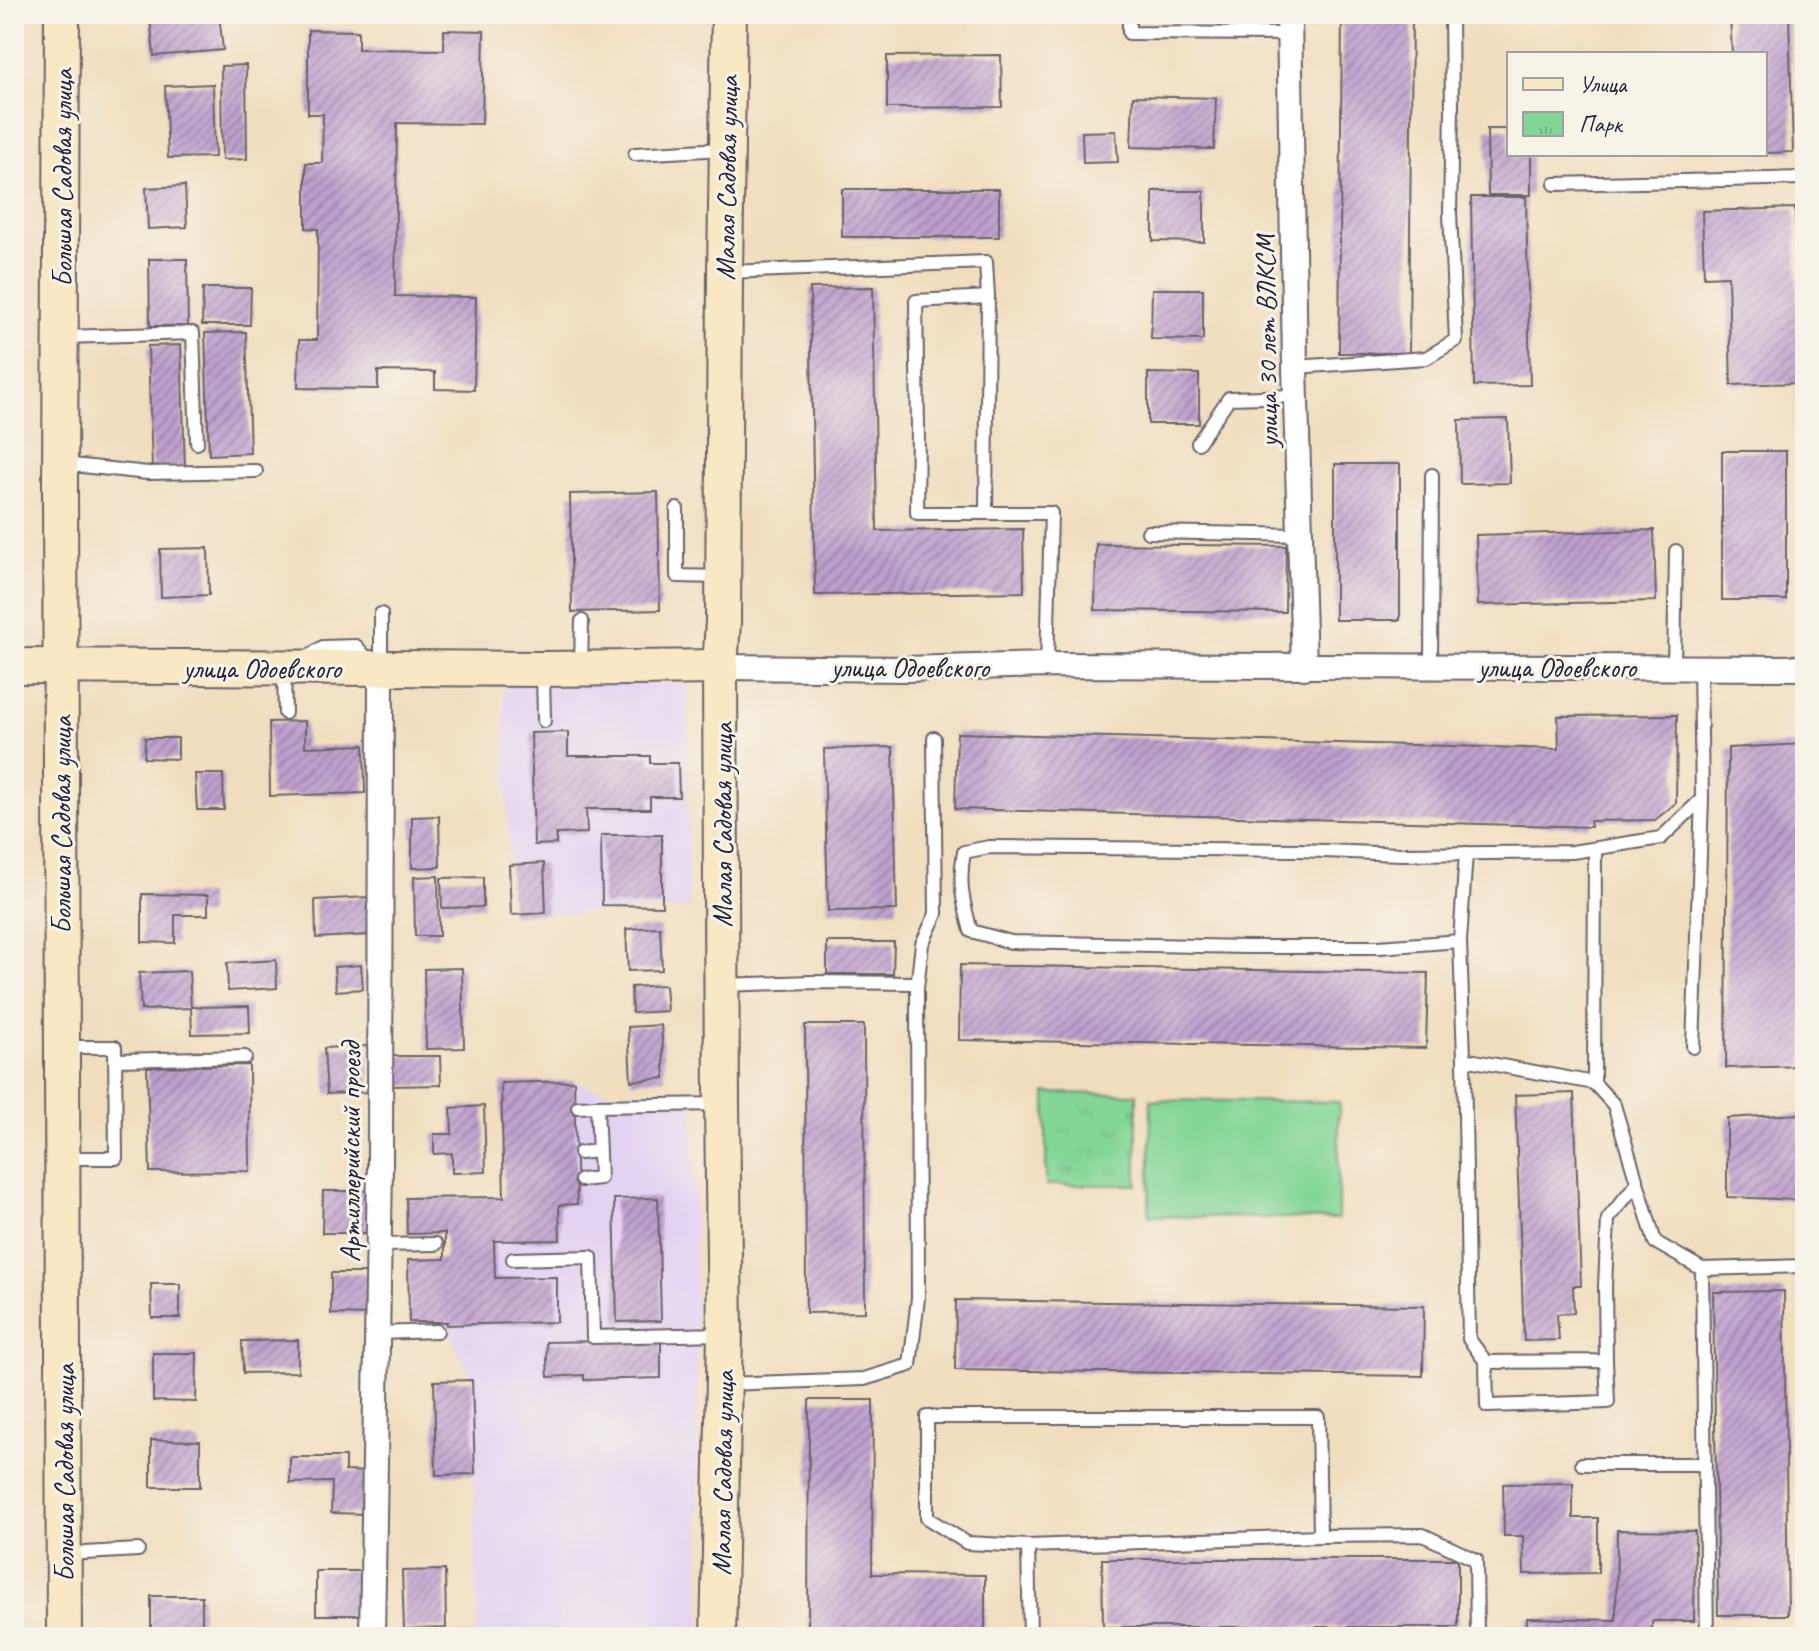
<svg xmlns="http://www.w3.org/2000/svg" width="1819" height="1651" viewBox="0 0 1819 1651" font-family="Caveat,sans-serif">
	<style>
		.built { fill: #e3d3f2 }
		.grass { fill: #84d697; stroke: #537c69; stroke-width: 2 }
		.park { fill: url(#park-tufts); stroke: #537c69; stroke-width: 2 }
		.building { fill: url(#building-hatch) }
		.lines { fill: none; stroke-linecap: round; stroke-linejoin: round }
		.lane-casing { stroke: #6a6469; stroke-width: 16 }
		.street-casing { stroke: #6a6469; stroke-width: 28 }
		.secondary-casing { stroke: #6a6469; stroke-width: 38 }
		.lane { stroke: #fff; stroke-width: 12 }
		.street { stroke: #fff; stroke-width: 24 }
		.secondary { stroke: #f8e8c3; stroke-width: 34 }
		.labels { text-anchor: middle; stroke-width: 6; stroke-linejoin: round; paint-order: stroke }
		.street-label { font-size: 28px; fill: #22223b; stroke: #f7f3e8 }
	</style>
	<defs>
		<pattern id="park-tufts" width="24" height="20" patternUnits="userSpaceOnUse" patternTransform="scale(2)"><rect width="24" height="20" fill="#84d697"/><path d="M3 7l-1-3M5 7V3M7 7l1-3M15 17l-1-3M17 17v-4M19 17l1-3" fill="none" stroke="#72b783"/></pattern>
		<pattern id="building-hatch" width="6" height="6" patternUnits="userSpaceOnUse" patternTransform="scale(2)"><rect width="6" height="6" fill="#bea0cd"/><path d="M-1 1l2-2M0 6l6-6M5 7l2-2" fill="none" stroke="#9a82a8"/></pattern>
	</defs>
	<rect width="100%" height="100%" fill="#f7f3e8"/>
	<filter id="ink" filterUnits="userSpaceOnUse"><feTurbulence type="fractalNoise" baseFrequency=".0125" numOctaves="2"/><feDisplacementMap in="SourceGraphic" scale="16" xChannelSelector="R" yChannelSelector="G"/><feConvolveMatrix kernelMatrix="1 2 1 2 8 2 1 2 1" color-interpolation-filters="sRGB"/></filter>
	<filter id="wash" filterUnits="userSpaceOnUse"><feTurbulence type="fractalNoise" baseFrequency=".006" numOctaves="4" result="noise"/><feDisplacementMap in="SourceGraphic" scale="32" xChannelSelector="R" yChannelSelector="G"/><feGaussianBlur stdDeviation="1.8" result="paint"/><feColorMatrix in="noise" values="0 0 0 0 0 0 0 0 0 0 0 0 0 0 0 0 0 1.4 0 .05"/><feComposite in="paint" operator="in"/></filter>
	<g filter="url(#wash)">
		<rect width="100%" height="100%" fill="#f0debf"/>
		<!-- built -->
		<g class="built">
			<polygon points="503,680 688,684 689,909 511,915"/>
			<polygon points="574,1081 608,1093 693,1090 701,1637 477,1637 472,1380 446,1325 444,1198 504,1197 501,1083"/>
		</g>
		<!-- grass -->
		<polygon class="grass" points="1151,1100 1339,1102 1338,1219 1149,1216"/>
		<!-- park -->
		<polygon class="park" points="1046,1093 1137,1094 1137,1185 1046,1185"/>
		<g id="blocks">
			<!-- building -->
			<g class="building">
				<polygon points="194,14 219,14 223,50 154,56 150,18"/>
				<rect x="1152" y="14" width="84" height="4"/>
				<polygon points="1342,14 1412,14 1409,353 1339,353"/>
				<polygon points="1730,14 1789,14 1793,152 1765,153 1765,54 1732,54"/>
				<polygon points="308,30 358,31 358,49 444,50 444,30 484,31 482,124 397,123 395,296 476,297 474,390 435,389 435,372 378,371 378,389 298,388 299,340 317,340 318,229 306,228 306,163 322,163 323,114 308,114"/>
				<polygon points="1001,55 1002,107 887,108 887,56"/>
				<polygon points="246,65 247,159 222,160 221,66"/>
				<polygon points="213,84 215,157 168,158 165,86"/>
				<polygon points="1133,96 1216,98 1214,149 1131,147"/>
				<polygon points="1487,129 1509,129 1509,154 1531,154 1531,195 1488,195"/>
				<polygon points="1116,131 1118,162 1083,163 1082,132"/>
				<polygon points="185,186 187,227 148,229 146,188"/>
				<rect x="842" y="189" width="157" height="48"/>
				<polygon points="1153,191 1204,191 1204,242 1153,241"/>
				<polygon points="1471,197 1526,197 1530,385 1474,386"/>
				<polygon points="1795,208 1800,383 1731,385 1728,276 1704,277 1702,211"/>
				<polygon points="149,259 187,259 188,326 150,326"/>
				<polygon points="873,287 877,531 1023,529 1024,592 815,595 810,288"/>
				<polygon points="203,288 251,288 250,325 202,325"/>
				<polygon points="1152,289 1203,289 1203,340 1151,339"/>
				<polygon points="246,332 250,453 209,455 205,333"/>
				<polygon points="181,345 185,467 152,469 148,346"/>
				<polygon points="1148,373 1199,374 1199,424 1148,424"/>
				<polygon points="1508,419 1510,483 1460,484 1459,420"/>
				<rect x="1722" y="451" width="64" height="149"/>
				<rect x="1335" y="464" width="65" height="156"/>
				<polygon points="658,492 660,610 572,612 570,494"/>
				<polygon points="1654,530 1656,601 1478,605 1476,535"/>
				<polygon points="1096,544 1286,546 1285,612 1095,610"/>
				<polygon points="208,548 209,595 161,597 160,549"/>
				<polygon points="1677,715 1676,803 1655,820 1590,821 1591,827 955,809 957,733 1559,749 1558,716"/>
				<polygon points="305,721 305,747 364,745 365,793 270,796 269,722"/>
				<polygon points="568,732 568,756 650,756 650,763 678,763 679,797 650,797 650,809 586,809 587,833 556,834 556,844 534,845 531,733"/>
				<polygon points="145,738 178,738 178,759 144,758"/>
				<polygon points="1805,744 1804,1066 1726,1068 1728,748"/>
				<polygon points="893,747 897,910 828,911 824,749"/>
				<polygon points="195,774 223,774 224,810 197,810"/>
				<polygon points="439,816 440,867 412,868 412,817"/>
				<polygon points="601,835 662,835 662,906 602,905"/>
				<polygon points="544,863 546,913 511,915 509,865"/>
				<polygon points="438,876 439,936 415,936 414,877"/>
				<polygon points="483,877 483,907 442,908 441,878"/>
				<polygon points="142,894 208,895 208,915 175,915 175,943 142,942"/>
				<polygon points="368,897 370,935 316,938 315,900"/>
				<polygon points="660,927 662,970 628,971 626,929"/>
				<polygon points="827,942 894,942 893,974 827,974"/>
				<polygon points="276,960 277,988 228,991 227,963"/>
				<polygon points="361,965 363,989 336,991 334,967"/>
				<polygon points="960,965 1428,973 1426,1048 959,1040"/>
				<polygon points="462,968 464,1048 426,1049 424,969"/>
				<polygon points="189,971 191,1008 141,1010 139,973"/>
				<polygon points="665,985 667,1011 632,1013 631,987"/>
				<polygon points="249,1006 250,1033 192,1034 191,1008 192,1007"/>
				<polygon points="661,1025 665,1078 631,1081 628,1027"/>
				<polygon points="805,1025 864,1025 865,1312 806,1313"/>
				<polygon points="368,1046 370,1092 327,1094 324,1048"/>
				<polygon points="392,1056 440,1056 441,1085 392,1086"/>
				<polygon points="249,1065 250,1171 150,1172 147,1067"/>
				<polygon points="574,1081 577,1204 559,1205 560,1240 494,1241 495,1278 557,1277 557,1322 446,1325 447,1322 409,1322 408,1260 445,1259 445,1233 407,1234 406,1198 504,1197 501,1083"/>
				<polygon points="1574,1093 1581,1286 1573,1286 1574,1313 1557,1314 1559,1340 1524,1341 1515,1095"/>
				<polygon points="484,1106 486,1172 452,1173 452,1153 434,1154 434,1134 452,1134 451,1108"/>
				<polygon points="1800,1114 1799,1200 1727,1197 1727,1118"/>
				<polygon points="323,1191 368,1191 367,1233 322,1233"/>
				<polygon points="658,1198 661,1321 617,1322 614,1199"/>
				<polygon points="331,1273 372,1273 372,1315 331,1314"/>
				<polygon points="151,1284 180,1284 180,1318 152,1318"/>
				<polygon points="1784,1291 1788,1615 1718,1615 1713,1292"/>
				<polygon points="956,1300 1424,1306 1423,1376 955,1370"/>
				<polygon points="298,1340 298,1372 243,1373 242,1341"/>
				<polygon points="661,1340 661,1378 584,1380 584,1375 548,1377 546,1342"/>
				<polygon points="153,1353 197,1353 196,1402 153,1401"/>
				<polygon points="472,1380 475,1474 436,1475 434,1381"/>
				<polygon points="809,1400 873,1400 872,1574 985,1575 985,1637 808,1637"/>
				<polygon points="151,1440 200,1441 200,1487 151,1487"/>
				<polygon points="290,1457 345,1457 345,1471 369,1472 369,1514 331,1513 332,1482 290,1483"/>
				<polygon points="1573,1483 1573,1518 1598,1518 1598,1573 1524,1574 1523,1536 1504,1536 1503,1484"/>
				<polygon points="1617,1530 1695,1531 1694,1621 1652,1621 1652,1637 1526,1637 1527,1618 1616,1620"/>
				<polygon points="1102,1559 1458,1559 1458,1627 1103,1627"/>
				<polygon points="445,1570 446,1628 404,1629 402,1571"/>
				<rect x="316" y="1571" width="51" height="44"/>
				<rect x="151" y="1596" width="51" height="41"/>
			</g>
		</g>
	</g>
	<g filter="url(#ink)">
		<use href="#blocks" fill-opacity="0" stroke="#6a6469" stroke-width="2"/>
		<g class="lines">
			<defs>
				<g id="lane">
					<polyline points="1129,14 1129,33 1289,34"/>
					<polyline points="635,154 723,149"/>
					<polyline points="1555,184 1805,178"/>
					<polyline points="727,272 986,262 988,297 916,301 918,427 917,513 1051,513 1047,665"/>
					<polyline points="64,337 193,333 197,443"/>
					<polyline points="1295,367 1426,358 1456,340 1450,213 1452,110 1451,14"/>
					<polyline points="1198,443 1229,398 1296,396"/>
					<polyline points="63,464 148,473 256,471"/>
					<polyline points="677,509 677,576 720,577"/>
					<polyline points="986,512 988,297"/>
					<polyline points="1148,532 1301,535"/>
					<polyline points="305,659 323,647 356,646 371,663"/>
					<polyline points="381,665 381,614"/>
					<polyline points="581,665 582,621"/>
					<polyline points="1431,667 1432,475"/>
					<polyline points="1674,667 1676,551"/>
					<polyline points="284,671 285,713"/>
					<polyline points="543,672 544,721"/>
					<path d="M1466,853L1460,941L1379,947H1246L1011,942L971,931C963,901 958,884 964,852L989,847L1298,850L1401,854L1572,852L1661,838L1702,799L1700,666"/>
					<polyline points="1460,941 1464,1059 1594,1083 1614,1105 1655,1242 1702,1269"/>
					<polyline points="723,985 812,982 917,983"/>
					<polyline points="1693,1047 1702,799"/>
					<polyline points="1464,1059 1469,1339 1486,1362 1606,1361 1605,1286 1608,1219 1637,1183"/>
					<polyline points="115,1060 245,1057"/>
					<polyline points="1594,1083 1595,850"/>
					<polyline points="578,1107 597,1106"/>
					<polyline points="580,1153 598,1151"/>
					<polyline points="64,1158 116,1158 115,1047 64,1047"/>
					<polyline points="581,1180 600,1178 597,1106 719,1104"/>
					<polyline points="379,1245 436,1244"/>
					<polyline points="513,1259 591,1257 593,1337 722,1334"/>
					<polyline points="378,1333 437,1331"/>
					<polyline points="1486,1362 1487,1406 1608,1402 1606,1361"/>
					<polyline points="728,1384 864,1379 910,1365 918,1298 917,988 922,944 936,914 934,738"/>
					<polyline points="1582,1464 1705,1464"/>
					<polyline points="1320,1536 1318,1417 927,1417 927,1518 967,1543 1028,1546 1320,1536 1423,1535 1476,1560 1477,1637"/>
					<polyline points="1028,1546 1030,1637"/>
					<polyline points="67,1554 138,1550"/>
					<polyline points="1707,1637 1702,1269 1805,1266"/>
				</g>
				<g id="street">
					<polyline points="1289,14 1295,367 1304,667"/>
					<polyline points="720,667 905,669 1047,665 1805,668"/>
					<polyline points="372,1637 380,1167 381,668"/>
				</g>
				<g id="secondary">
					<polyline points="62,14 60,488 64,1637"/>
					<polyline points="14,666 543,669 720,667"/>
					<polyline points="718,1637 725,1334 722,1104 720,667 723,622 725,272 729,14"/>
				</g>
			</defs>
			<!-- lane casing -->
			<use href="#lane" class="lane-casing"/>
			<!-- street casing -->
			<use href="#street" class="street-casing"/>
			<!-- secondary casing -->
			<use href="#secondary" class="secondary-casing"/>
			<!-- lane -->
			<use href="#lane" class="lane"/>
			<!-- street -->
			<use href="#street" class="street"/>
			<!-- secondary -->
			<use href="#secondary" class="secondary"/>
		</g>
	</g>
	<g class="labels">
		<!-- street labels -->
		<g class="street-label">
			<text transform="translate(62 178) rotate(-90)" y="10">Большая Садовая улица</text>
			<text transform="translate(726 178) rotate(-89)" y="10">Малая Садовая улица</text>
			<text transform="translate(1266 341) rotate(-91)" y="10">улица 30 лет ВЛКСМ</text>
			<text x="910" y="677">улица Одоевского</text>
			<text x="1557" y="677">улица Одоевского</text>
			<text x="262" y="678">улица Одоевского</text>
			<text transform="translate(61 825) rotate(-90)" y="10">Большая Садовая улица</text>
			<text transform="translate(722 825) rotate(-90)" y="10">Малая Садовая улица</text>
			<text transform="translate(350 1152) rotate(-90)" y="10">Артиллерийский проезд</text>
			<text transform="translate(64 1473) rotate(-90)" y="10">Большая Садовая улица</text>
			<text transform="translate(722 1473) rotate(-89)" y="10">Малая Садовая улица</text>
		</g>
	</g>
	<!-- margin -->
	<rect width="1819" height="1651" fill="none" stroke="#f7f3e8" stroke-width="48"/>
	<!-- legend -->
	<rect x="1507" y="52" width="260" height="104" fill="#f7f3e8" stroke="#a29fa3" stroke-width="2"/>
	<rect x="1523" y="78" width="40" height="12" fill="#f8e8c3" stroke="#a29fa3" stroke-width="2"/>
	<text x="1579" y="92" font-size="24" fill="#22223b">Улица</text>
	<rect x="1523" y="112" width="40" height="24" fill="url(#park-tufts)" stroke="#a29fa3" stroke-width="2"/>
	<text x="1579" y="132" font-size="24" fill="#22223b">Парк</text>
</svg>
